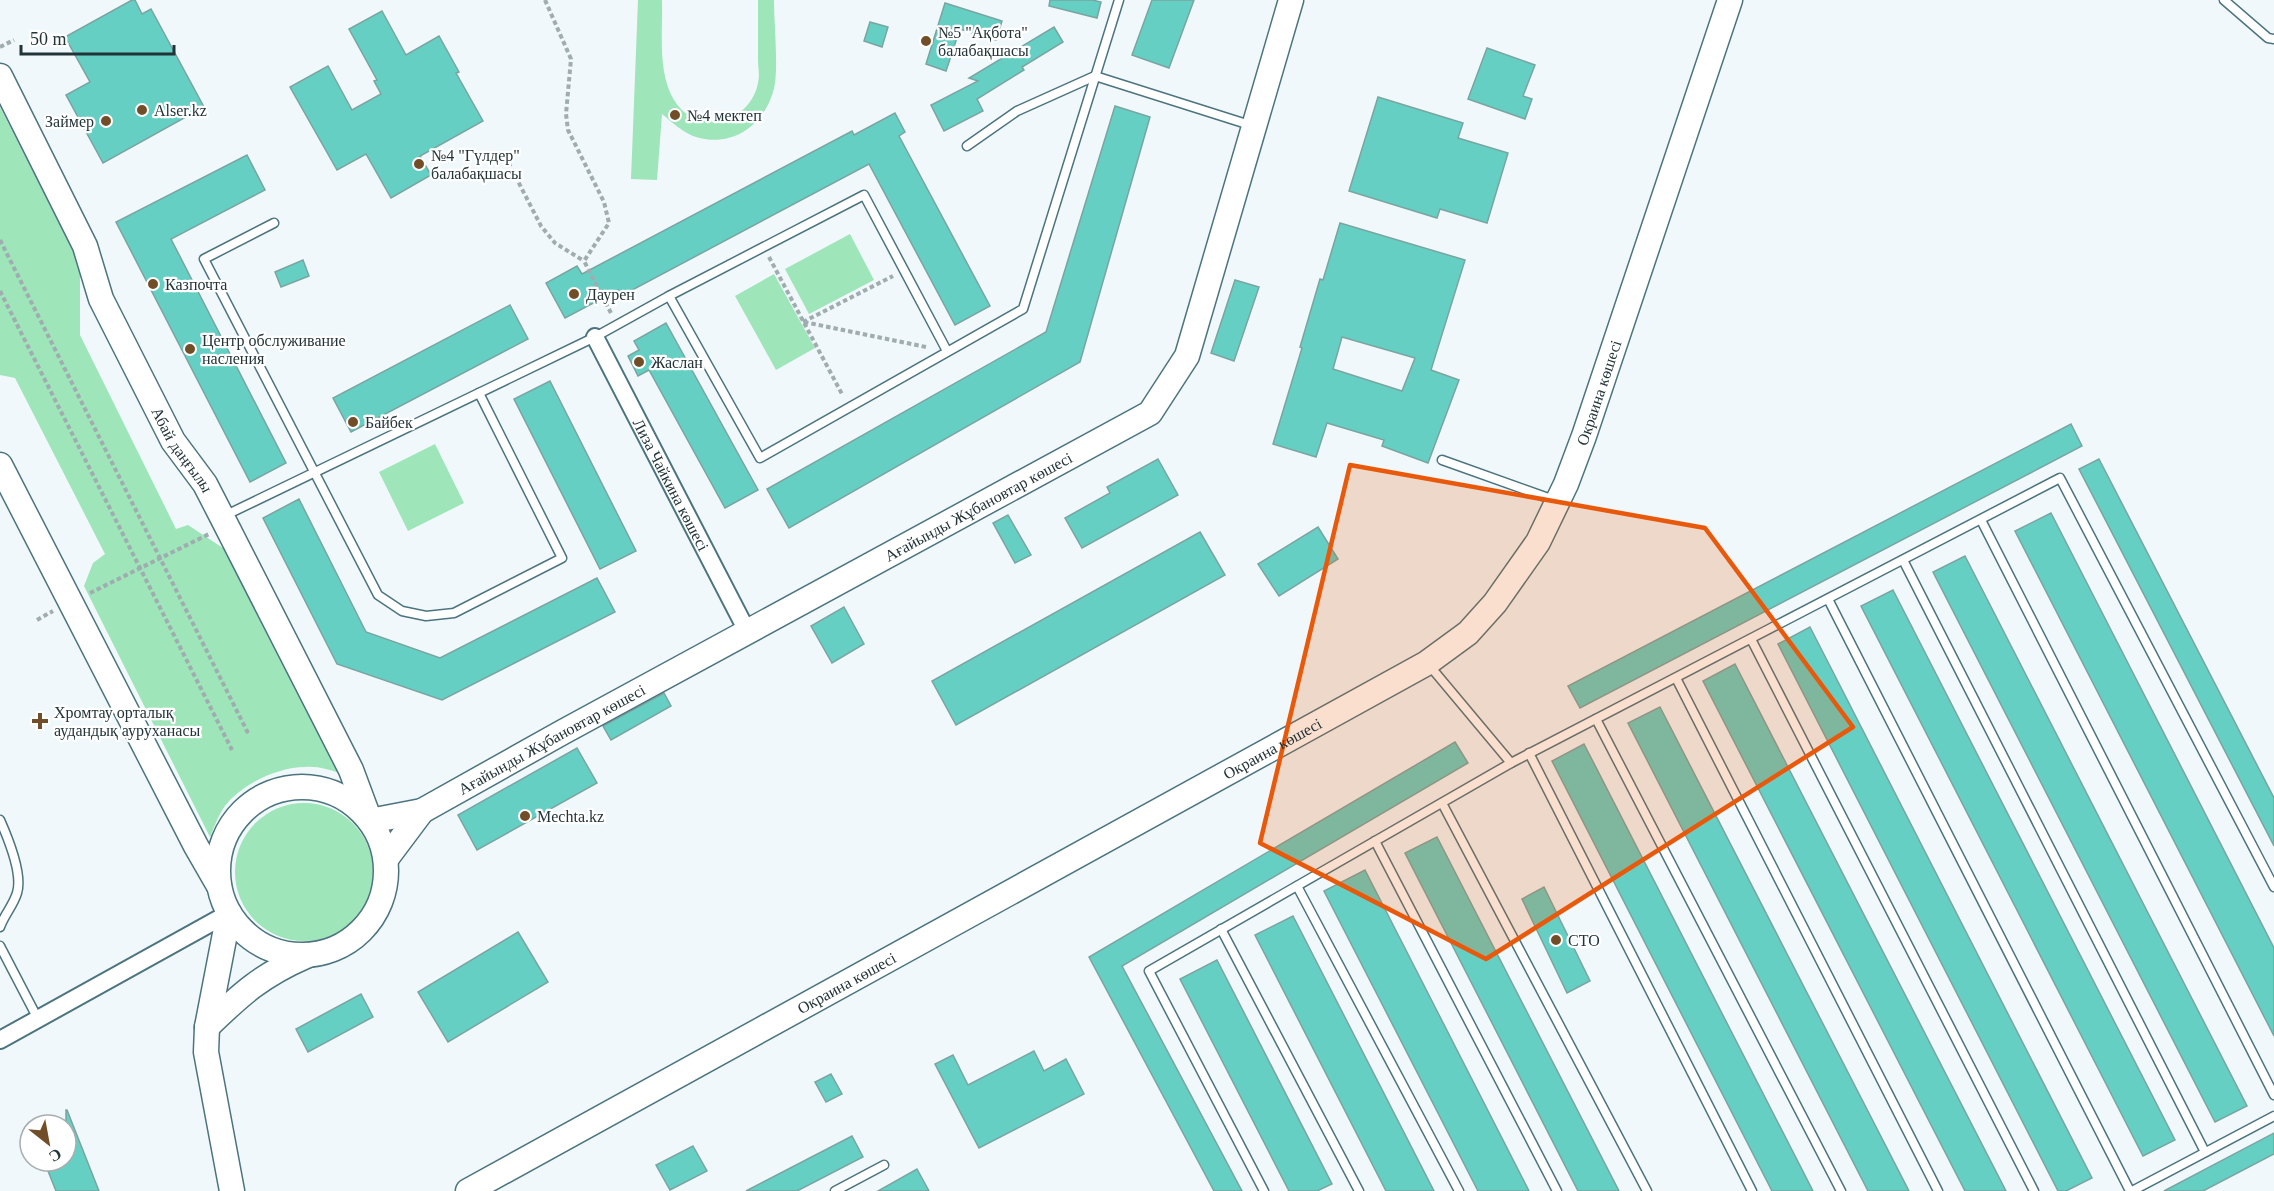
<svg xmlns="http://www.w3.org/2000/svg" width="2274" height="1191" viewBox="0 0 2274 1191" font-family="Georgia,serif">
	<style>
		.green { fill: #9ee5b9 }
		.building { fill: #66cfc4; stroke: #79a5a0; stroke-width: 1.5; fill-rule: evenodd }
		.lines { fill: none; stroke-linecap: round; stroke-linejoin: round }
		.lane-casing { stroke: #4c747f; stroke-width: 11 }
		.street-casing { stroke: #4c747f; stroke-width: 20 }
		.secondary-casing { stroke: #4c747f; stroke-width: 27 }
		.path { stroke: #a0acaf; stroke-width: 4; stroke-dasharray: 4.5 3; stroke-linecap: butt }
		.lane { stroke: #fff; stroke-width: 8 }
		.street { stroke: #fff; stroke-width: 16 }
		.secondary { stroke: #fff; stroke-width: 24 }
		.marked { fill: #e8590c; fill-opacity: 0.2; stroke: #e8590c; stroke-width: 4.5; stroke-linejoin: round }
		.poi-dot { fill: #724e28; stroke: #fff; stroke-width: 2 }
		.labels { text-anchor: middle; stroke-width: 4.5; stroke-linejoin: round; paint-order: stroke }
		.poi-label { font-size: 16px; fill: #233438; stroke: #fff; text-anchor: start }
		.street-label { font-size: 16px; fill: #233438; stroke: #fff }
	</style>
	<rect width="100%" height="100%" fill="#f0f8fb"/>
	<!-- green -->
	<g class="green">
		<path d="M638,0H662C663,31 657,72 674,100C696,137 750,124 758,83C760,76 758,67 758,60C758,40 758,20 758,0H774C774,24 778,60 775,83C769,121 735,149 696,137C683,133 672,122 662,114L657,180L631,179Z"/>
		<path d="M0,107L80,264V335L176,529L188,525L232,554L342,774C330,770 318,766 305,767C280,767 247,782 230,800C220,810 215,825 210,837L84,586L93,563L105,554L15,378L0,375Z"/>
		<polygon points="850,234 874,280 809,314 785,269"/>
		<polygon points="774,274 815,348 776,370 735,296"/>
		<polygon points="435,444 464,503 408,531 379,472"/>
		<circle cx="304" cy="872" r="69"/>
	</g>
	<!-- building -->
	<g class="building">
		<polygon points="132,0 135,0 142,14 151,9 204,107 103,163 66,95 90,82 65,37"/>
		<polygon points="1050,0 1092,0 1101,2 1097,18 1049,6"/>
		<polygon points="1152,0 1194,0 1169,68 1132,55"/>
		<polygon points="945,3 1002,21 996,40 960,29 946,71 926,64"/>
		<polygon points="382,11 406,55 439,36 459,72 456,73 483,121 420,156 431,175 391,198 366,154 337,170 290,87 328,66 352,110 381,94 374,81 377,80 349,29"/>
		<polygon points="870,22 888,27 882,47 864,41"/>
		<polygon points="1054,27 1063,42 1022,67 1024,70 977,99 983,111 944,131 931,105 978,81 969,78"/>
		<polygon points="1487,48 1535,65 1523,96 1532,99 1525,119 1468,99"/>
		<polygon points="1378,97 1463,123 1458,138 1508,153 1487,223 1440,209 1437,218 1349,191"/>
		<polygon points="1115,106 1150,117 1080,362 789,528 767,489 1046,332"/>
		<polygon points="895,113 905,132 899,136 990,306 955,325 869,164 621,296 618,290 565,318 546,283 577,266 582,274 852,131 854,135"/>
		<polygon points="247,155 265,190 171,239 286,463 250,482 116,222"/>
		<path d="M1340,223L1465,260L1431,370L1459,380L1428,463L1382,446L1384,440L1327,423L1316,457L1273,444L1302,348L1300,347L1320,279L1323,280ZM1342,337L1415,358L1402,391L1333,369Z"/>
		<polygon points="303,260 309,276 281,287 275,272"/>
		<polygon points="1235,280 1259,287 1234,361 1211,353"/>
		<polygon points="510,305 528,339 351,432 333,398"/>
		<polygon points="666,323 758,490 725,508 649,370 638,376 628,356 639,350 634,341"/>
		<polygon points="550,381 636,551 600,569 514,399"/>
		<polygon points="2071,424 2082,446 1580,708 1568,686"/>
		<polygon points="1158,459 1178,495 1082,548 1065,518 1110,493 1107,487"/>
		<polygon points="2099,459 2274,798 2274,846 2079,469"/>
		<polygon points="299,499 366,632 440,658 597,578 615,612 442,700 337,664 263,518"/>
		<polygon points="2051,513 2274,948 2274,1036 2015,531"/>
		<polygon points="1008,515 1031,555 1015,563 993,523"/>
		<polygon points="1318,527 1338,559 1279,596 1258,564"/>
		<polygon points="1200,532 1225,575 956,725 932,681"/>
		<polygon points="1965,556 2247,1106 2215,1122 1933,572"/>
		<polygon points="1893,590 2175,1140 2143,1156 1861,606"/>
		<polygon points="844,607 864,644 832,663 811,626"/>
		<polygon points="1810,627 2092,1178 2066,1191 2058,1191 1778,644"/>
		<polygon points="1735,664 2006,1191 1965,1191 1703,681"/>
		<polygon points="664,693 671,706 611,740 603,726"/>
		<polygon points="1660,707 1909,1191 1868,1191 1628,723"/>
		<polygon points="1455,742 1468,763 1122,966 1242,1191 1214,1191 1089,957"/>
		<polygon points="1584,744 1813,1191 1772,1191 1552,761"/>
		<polygon points="577,748 597,783 477,850 458,815"/>
		<polygon points="1437,837 1619,1191 1578,1191 1405,853"/>
		<polygon points="1365,870 1529,1191 1478,1191 1324,891"/>
		<polygon points="1544,887 1590,981 1567,993 1522,899"/>
		<polygon points="1293,916 1434,1191 1386,1191 1255,935"/>
		<polygon points="518,932 548,982 448,1042 418,992"/>
		<polygon points="1217,960 1332,1184 1317,1191 1289,1191 1180,979"/>
		<polygon points="361,994 373,1017 308,1052 296,1029"/>
		<polygon points="1034,1051 1044,1071 1066,1059 1084,1094 979,1148 935,1064 953,1055 968,1085"/>
		<polygon points="831,1074 842,1094 826,1102 815,1082"/>
		<polygon points="66,1110 67,1110 99,1191 56,1191 44,1161 66,1161"/>
		<polygon points="2274,1133 2274,1154 2203,1191 2164,1191"/>
		<polygon points="852,1136 863,1157 797,1191 746,1191"/>
		<polygon points="693,1146 707,1171 670,1190 656,1165"/>
		<polygon points="917,1169 929,1191 878,1191"/>
	</g>
	<g class="lines">
		<defs>
			<g id="lane">
				<polyline points="2224,0 2268,38 2274,39"/>
				<polyline points="967,146 1017,111 1095,76 1253,126"/>
				<polyline points="274,223 204,259 378,595 402,611 426,616 454,613 562,558 479,393"/>
				<polyline points="947,351 864,195 669,296 760,458 1023,309 1119,0"/>
				<polyline points="1442,460 1554,500"/>
				<polyline points="222,517 595,337 669,296"/>
				<polyline points="1981,520 2274,1095"/>
				<polyline points="1903,560 2205,1152"/>
				<polyline points="1828,599 2130,1191"/>
				<polyline points="1751,639 2034,1191"/>
				<polyline points="1429,665 1511,763"/>
				<polyline points="1676,678 1938,1191"/>
				<polyline points="1596,719 1841,1191"/>
				<polyline points="1529,753 1752,1191"/>
				<polyline points="1442,803 1647,1191"/>
				<path d="M0,820C8,838 23,874 17,893C13,906 4,915 0,927"/>
				<polyline points="1375,841 1557,1191"/>
				<polyline points="1297,886 1459,1191"/>
				<polyline points="1221,929 1359,1191"/>
				<polyline points="0,946 38,1019"/>
				<polyline points="835,1191 884,1165"/>
				<polyline points="1264,1191 1149,971 1511,763 2060,478 2274,887"/>
				<polyline points="2132,1191 2274,1116"/>
			</g>
			<g id="street">
				<path id="s1" d="M595,337L747,631"/>
				<polyline points="0,1040 229,913"/>
			</g>
			<g id="secondary">
				<path id="s2" d="M0,76L85,246L101,299L173,441L205,484L222,517L351,770L370,821L422,811L563,732L1150,413L1187,356L1291,0"/>
				<polyline points="0,465 196,846 219,886"/>
				<circle cx="302" cy="871" r="84"/>
				<polyline points="386,859 422,811"/>
				<polyline points="229,913 207,1027 206,1052 232,1191"/>
				<path d="M207,1027C241,994 262,975 306,956"/>
				<path id="s3" d="M468,1191L1427,663L1468,633L1495,603L1538,542L1566,484L1584,436L1730,0"/>
			</g>
		</defs>
		<!-- lane casing -->
		<use href="#lane" class="lane-casing"/>
		<!-- street casing -->
		<use href="#street" class="street-casing"/>
		<!-- secondary casing -->
		<use href="#secondary" class="secondary-casing"/>
		<!-- path -->
		<g class="path">
			<polyline points="545,0 571,59 566,114 568,130 604,202 609,223 584,261 612,315"/>
			<polyline points="0,47 14,40"/>
			<polyline points="505,156 541,226 555,243 584,261"/>
			<polyline points="0,240 249,735"/>
			<polyline points="769,257 843,396"/>
			<polyline points="0,291 232,750"/>
			<polyline points="803,322 893,276"/>
			<polyline points="804,322 926,347"/>
			<polyline points="90,593 209,534"/>
			<polyline points="37,620 53,611"/>
		</g>
		<!-- lane -->
		<use href="#lane" class="lane"/>
		<!-- street -->
		<use href="#street" class="street"/>
		<!-- secondary -->
		<use href="#secondary" class="secondary"/>
	</g>
	<!-- marked area -->
	<path class="marked" d="M1350,465L1705,528L1853,727L1486,959L1260,843Z"/>
	<!-- markers -->
	<g class="poi-dot">
		<circle cx="926" cy="41" r="6"/>
		<circle cx="142" cy="110" r="6"/>
		<circle cx="675" cy="115" r="6"/>
		<circle cx="106" cy="121" r="6"/>
		<circle cx="419" cy="164" r="6"/>
		<circle cx="153" cy="284" r="6"/>
		<circle cx="574" cy="294" r="6"/>
		<circle cx="190" cy="349" r="6"/>
		<circle cx="639" cy="362" r="6"/>
		<circle cx="353" cy="422" r="6"/>
		<path d="M37 712h6v6h6v6h-6v6h-6v-6h-6v-6h6z"/>
		<circle cx="525" cy="816" r="6"/>
		<circle cx="1556" cy="940" r="6"/>
	</g>
	<g class="labels">
		<!-- poi labels -->
		<g class="poi-label">
			<text x="938" y="38">№5 "Ақбота"<tspan x="938" dy="18">балабақшасы</tspan></text>
			<text x="154" y="116">Alser.kz</text>
			<text x="687" y="121">№4 мектеп</text>
			<text x="94" y="127" text-anchor="end">Займер</text>
			<text x="431" y="161">№4 "Гүлдер"<tspan x="431" dy="18">балабақшасы</tspan></text>
			<text x="165" y="290">Казпочта</text>
			<text x="586" y="300">Даурен</text>
			<text x="202" y="346">Центр обслуживание<tspan x="202" dy="18">насления</tspan></text>
			<text x="651" y="368">Жаслан</text>
			<text x="365" y="428">Байбек</text>
			<text x="54" y="718">Хромтау орталық<tspan x="54" dy="18">аудандық ауруханасы</tspan></text>
			<text x="537" y="822">Mechta.kz</text>
			<text x="1568" y="946">СТО</text>
		</g>
		<!-- street labels -->
		<g class="street-label">
			<text dy="6" stroke="none"><textPath href="#s3" startOffset="1422">Окраина көшесі</textPath></text>
			<text dy="6" stroke="none"><textPath href="#s2" startOffset="417">Абай даңғылы</textPath></text>
			<text dy="6" stroke="none"><textPath href="#s1" startOffset="166">Лиза Чайкина көшесі</textPath></text>
			<text dy="6" stroke="none"><textPath href="#s2" startOffset="1521">Ағайынды Жұбановтар көшесі</textPath></text>
			<text dy="6" stroke="none"><textPath href="#s2" startOffset="1035">Ағайынды Жұбановтар көшесі</textPath></text>
			<text dy="6" stroke="none"><textPath href="#s3" startOffset="918">Окраина көшесі</textPath></text>
			<text dy="6" stroke="none"><textPath href="#s3" startOffset="432">Окраина көшесі</textPath></text>
		</g>
	</g>
	<!-- north arrow -->
	<g transform="translate(48 1143) rotate(149)"><circle r="28" fill="#ffffff" stroke="#a7aeaf" stroke-width="1.5"/>
	<path d="M0-4.5L10 22L0 15L-10 22Z" fill="#724e28"/>
	<text y="-9" font-size="16" font-weight="bold" text-anchor="middle" fill="#233438">С</text>
	</g>
	<!-- scale -->
	<path d="M21 45v9h153v-9" fill="none" stroke="#233438" stroke-width="3"/>
	<text x="30" y="45" font-size="18" fill="#233438" stroke="#ffffff" stroke-width="4.5" paint-order="stroke">50 m</text>
</svg>
